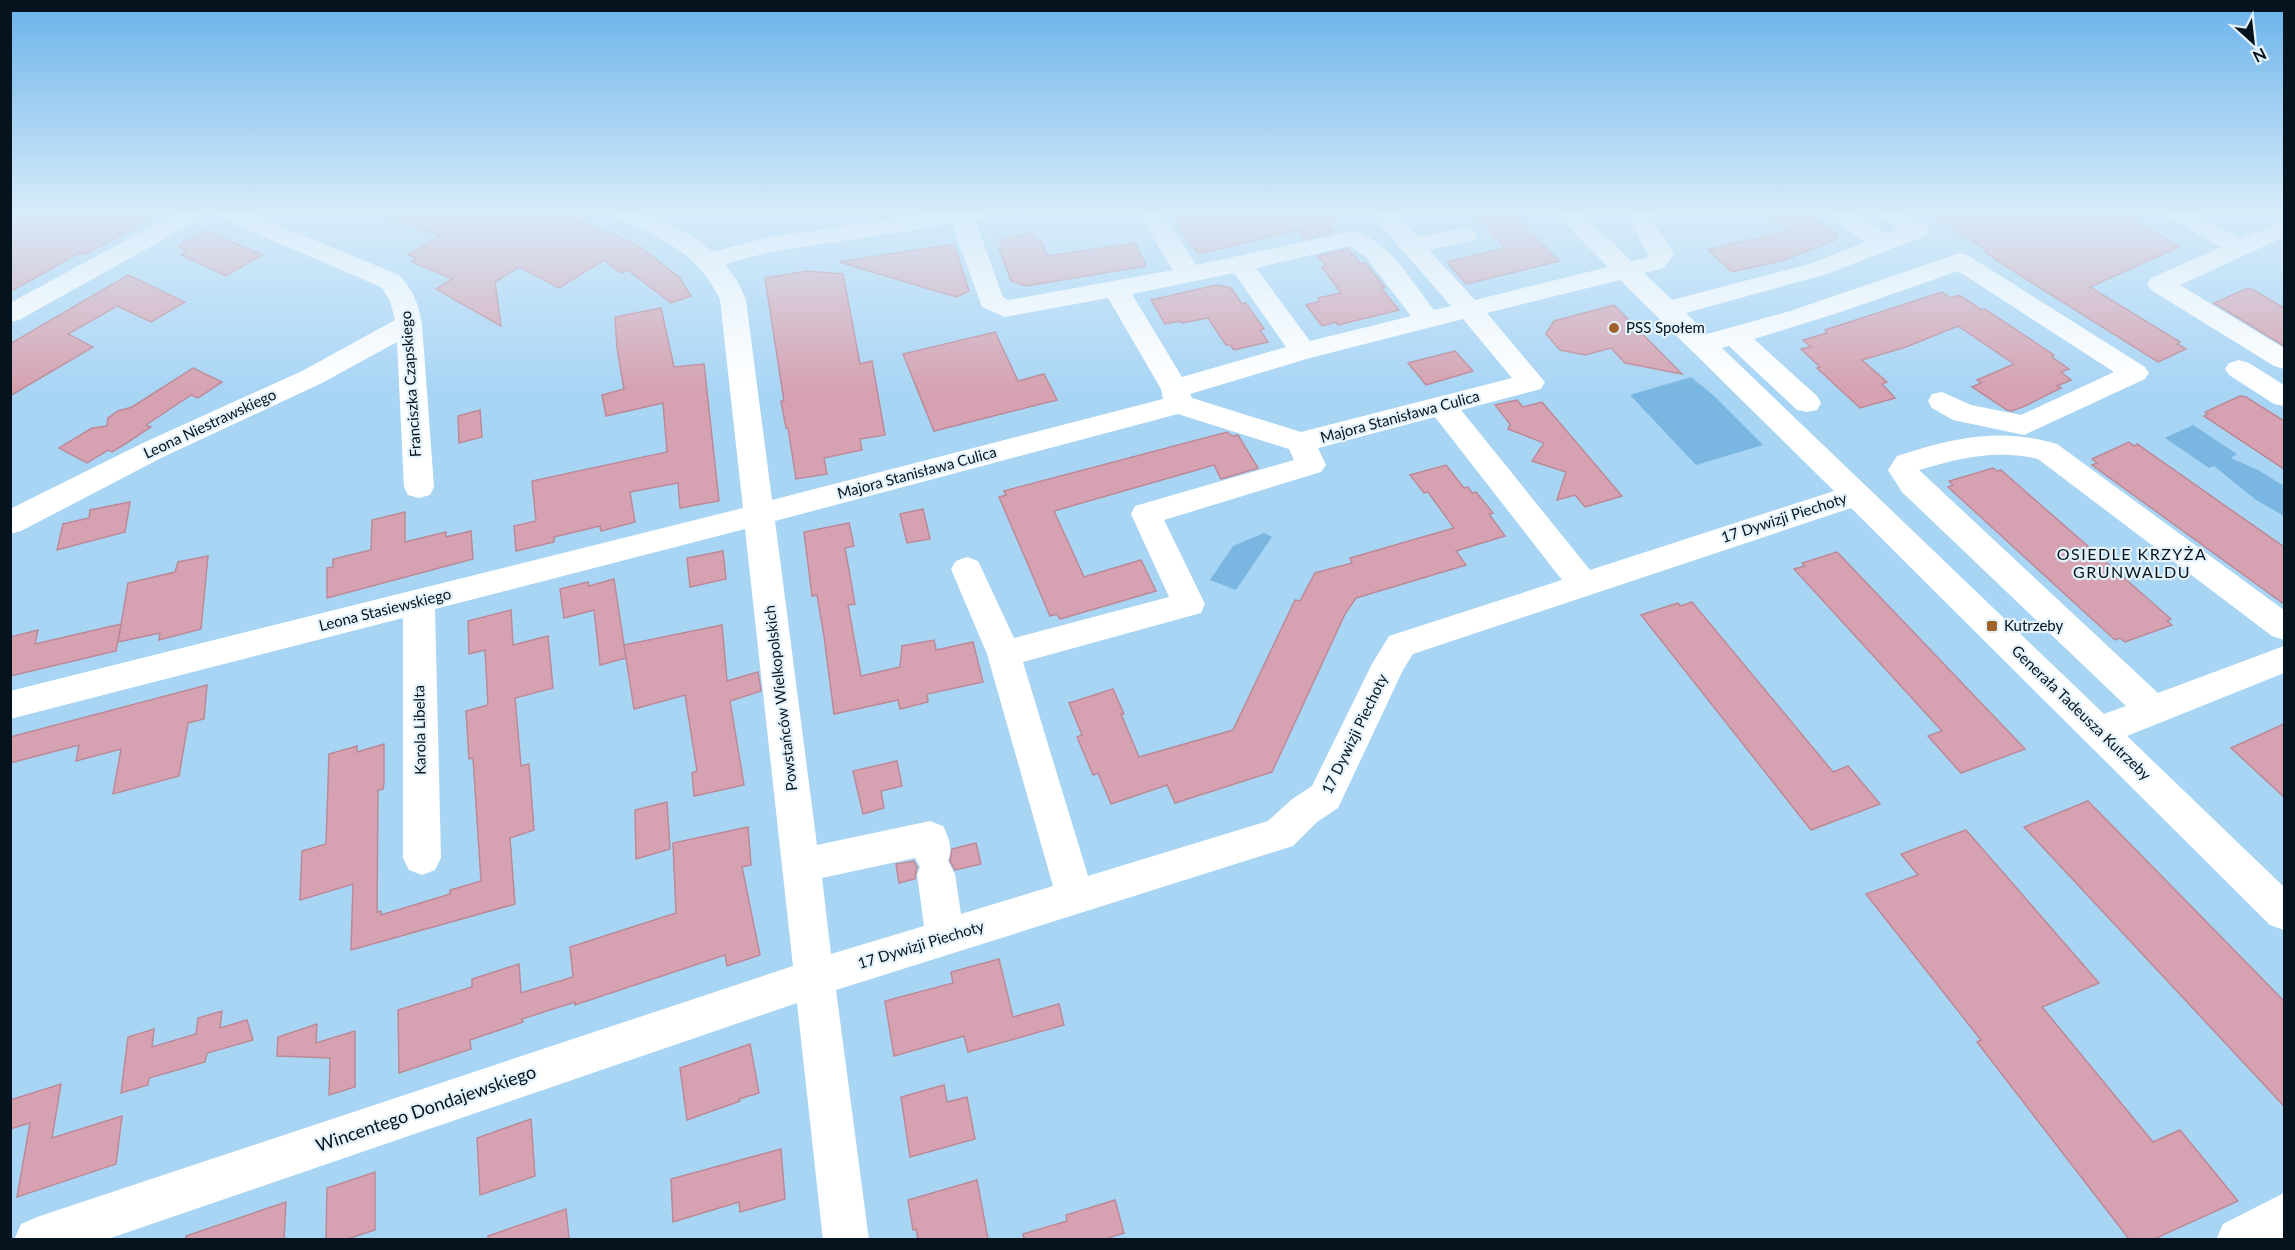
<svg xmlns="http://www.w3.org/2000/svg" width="2295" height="1250" viewBox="0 0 2295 1250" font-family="Lato,sans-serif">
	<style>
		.green { fill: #79b7e2 }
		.building { fill: #d6a2b1; stroke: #bb8997; stroke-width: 1.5 }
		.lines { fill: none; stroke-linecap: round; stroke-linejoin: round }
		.minor { fill: #fff; fill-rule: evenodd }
		.poi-dot { fill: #a06228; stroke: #e4f2fb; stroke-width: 2 }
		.labels { text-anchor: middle; stroke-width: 4.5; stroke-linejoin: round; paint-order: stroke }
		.poi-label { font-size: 15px; fill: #04131e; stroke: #e4f2fb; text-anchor: start }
		.street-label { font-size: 15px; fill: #04131e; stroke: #e4f2fb }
		.neighbourhood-label { font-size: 16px; letter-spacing: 1.5px; fill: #04131e; stroke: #e4f2fb }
		.near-street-label { font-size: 18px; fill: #04131e; stroke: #e4f2fb }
	</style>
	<rect width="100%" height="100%" fill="#a9d5f5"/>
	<!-- green -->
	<g class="green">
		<polygon points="1691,377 1713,395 1763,445 1696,465 1630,395"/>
		<polygon points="2193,425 2237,454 2231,458 2258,470 2284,486 2284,516 2256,500 2214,466 2209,468 2165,438"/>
		<polygon points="1264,533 1272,537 1236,590 1210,580 1233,546"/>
	</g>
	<!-- building -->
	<g class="building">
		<polygon points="10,213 161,213 84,255 79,253 10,292"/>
		<polygon points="383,213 562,213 637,245 679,277 691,296 671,303 628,270 621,273 604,260 559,288 519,267 495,282 501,326 436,289 452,279 412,262 417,259 408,255 440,236 382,215"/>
		<polygon points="1177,213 1333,213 1334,221 1326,223 1334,233 1305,239 1298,230 1198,254 1176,223 1183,221"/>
		<polygon points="1471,213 1511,213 1559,261 1466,284 1447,262 1505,248"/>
		<polygon points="1765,213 1805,213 1837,234 1832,235 1838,239 1784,260 1732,272 1708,250 1791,230"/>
		<polygon points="1928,213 2127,213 2138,223 2179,247 2090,287 2180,342 2177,344 2186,349 2158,362 2002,264 1985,252 1988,251"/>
		<polygon points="206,231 262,255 226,276 181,255 188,251 178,246"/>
		<polygon points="1033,233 1037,242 1041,241 1047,256 1135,243 1146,266 1026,286 1011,281 999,248 1003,247 1000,239"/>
		<polygon points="954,244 969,291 956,297 839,262"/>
		<polygon points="1348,249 1361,264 1365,263 1385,287 1381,288 1399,310 1338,325 1336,322 1322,326 1306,305 1320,301 1318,298 1341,293 1322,267 1326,266 1318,256"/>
		<polygon points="807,271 843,274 860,364 872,361 885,435 860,439 862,450 824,458 827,474 796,479 788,428 786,428 781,401 784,401 765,278"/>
		<polygon points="128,275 185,302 151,322 117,306 68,334 93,347 10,396 10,344"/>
		<polygon points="1216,285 1231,288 1242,304 1246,303 1264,329 1260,330 1268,342 1234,350 1230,345 1226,345 1208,318 1182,323 1180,321 1165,324 1151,300"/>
		<polygon points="2246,289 2252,289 2284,308 2284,346 2214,303"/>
		<polygon points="1942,292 1951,298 1959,295 1982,310 1985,309 2054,355 2052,357 2069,369 2061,372 2071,380 2057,386 2061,388 2025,406 2012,411 2007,410 1972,387 1981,383 1977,380 2014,364 1958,326 1906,347 1862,360 1887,382 1882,384 1895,398 1860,408 1817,368 1820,367 1801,349 1811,347 1803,340 1827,333 1825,330"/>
		<polygon points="1614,305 1682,374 1625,363 1611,348 1585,355 1560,350 1546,334 1554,321"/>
		<polygon points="661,308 674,367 704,364 719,501 680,508 678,483 630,492 635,522 601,531 600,526 554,537 554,542 516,551 514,526 536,521 532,481 667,452 663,403 606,416 602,395 624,389 617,348 615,317"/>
		<polygon points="995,332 1018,381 1044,374 1057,400 934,431 903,354"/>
		<polygon points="1455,351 1473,371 1426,385 1408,363"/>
		<polygon points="193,368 222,382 198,398 191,395 146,425 151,427 125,444 112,452 108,450 87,463 59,448 92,428 107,426 108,418 118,411 132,407"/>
		<polygon points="2240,396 2246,397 2284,421 2284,469 2204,416 2208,414 2205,412"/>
		<polygon points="1517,400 1523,407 1542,402 1622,496 1585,507 1575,495 1557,500 1566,472 1532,461 1544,443 1508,429 1510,424 1495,405"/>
		<polygon points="480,410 482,437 459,443 458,416"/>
		<polygon points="1227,432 1232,436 1238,435 1258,468 1221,479 1214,465 1054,511 1084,577 1141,560 1156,591 1060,619 1057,614 1050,616 999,497 1006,495 1004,491"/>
		<polygon points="2129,442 2134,446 2137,444 2284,547 2284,604 2092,465 2097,463 2092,459"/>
		<polygon points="1446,465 1464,488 1468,487 1472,493 1476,492 1493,513 1489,514 1505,536 1456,551 1466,565 1356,598 1345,614 1272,772 1175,803 1167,785 1111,804 1098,773 1093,775 1077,737 1082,735 1069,703 1113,689 1124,714 1121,714 1139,757 1233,730 1295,600 1300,601 1315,573 1352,563 1350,558 1454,528 1428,492 1424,493 1410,475"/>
		<polygon points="1993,468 1997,471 2001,470 2171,619 2167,621 2172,625 2125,642 2120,638 2115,640 1948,487 1953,485 1949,481"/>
		<polygon points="130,502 125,532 57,550 63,524 89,518 90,510"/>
		<polygon points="923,509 930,539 907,543 900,514"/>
		<polygon points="405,512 405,542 446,532 446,537 471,531 473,559 327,598 327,568 333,567 333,559 371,550 372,520"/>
		<polygon points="849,523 854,546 845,548 855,604 848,605 861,676 900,667 902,646 934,640 936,650 973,642 983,682 927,694 928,702 900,709 898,700 834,714 824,636 817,595 812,596 804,532"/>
		<polygon points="723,551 726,579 690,587 687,558"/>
		<polygon points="1837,552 2025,749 1961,773 1928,736 1942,731 1794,569 1805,566 1802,563"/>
		<polygon points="208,556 201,629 159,640 160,633 118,642 128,583 175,572 178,562"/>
		<polygon points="614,579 626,658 600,665 594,610 564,618 560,589 588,582 589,586"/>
		<polygon points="1692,602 1833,772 1848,766 1880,804 1811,830 1641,615 1678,603 1680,606"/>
		<polygon points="511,610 513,645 548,636 553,688 515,698 521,766 529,764 534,830 510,838 515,904 351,950 353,884 300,900 302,851 326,844 329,754 357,746 357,752 384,744 384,783 383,789 378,790 377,912 381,911 381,915 450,894 450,890 481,881 473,758 469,759 466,711 488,705 485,650 469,654 468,621"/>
		<polygon points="121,624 116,651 10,676 10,637 38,630 35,644"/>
		<polygon points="722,625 727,681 758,672 761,691 730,701 744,785 694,796 692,773 697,771 685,695 634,709 624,645"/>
		<polygon points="207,685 204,719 188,723 179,776 113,794 121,749 76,761 79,745 10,763 10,737"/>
		<polygon points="2284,724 2284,797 2231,748"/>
		<polygon points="897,761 902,786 881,791 884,808 863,814 853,771"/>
		<polygon points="2088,801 2284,1001 2284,1106 2024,827"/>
		<polygon points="667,802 670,849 636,859 635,810"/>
		<polygon points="748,827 751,865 742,867 760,955 727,966 725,955 575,1005 575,1002 522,1019 523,1022 470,1040 471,1049 399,1073 398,1010 472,987 472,979 519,964 521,993 573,977 570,947 676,913 673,843"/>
		<polygon points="1966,830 2099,983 2042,1007 2153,1142 2180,1130 2238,1201 2154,1239 2129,1239 1977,1042 1981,1040 1866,894 1918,875 1901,854"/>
		<polygon points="976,843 981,864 955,870 950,861 952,849"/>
		<polygon points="914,861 917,867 915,879 899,883 896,864"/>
		<polygon points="999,959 1013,1017 1059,1004 1064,1025 968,1052 964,1036 894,1056 885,1001 953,983 951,972"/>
		<polygon points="222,1011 220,1028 247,1020 253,1040 207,1053 205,1062 149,1078 148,1085 121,1093 128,1037 154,1029 152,1047 196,1034 198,1018"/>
		<polygon points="317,1024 316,1043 355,1031 355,1087 329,1095 330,1058 277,1056 278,1037"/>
		<polygon points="750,1044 759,1093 739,1099 740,1101 687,1120 680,1068"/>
		<polygon points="61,1084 52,1138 122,1116 116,1164 17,1197 30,1123 10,1129 10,1100"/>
		<polygon points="944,1085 947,1102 967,1097 975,1139 910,1157 901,1097"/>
		<polygon points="531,1119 535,1176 480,1195 477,1138"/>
		<polygon points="781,1149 785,1199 740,1212 739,1202 673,1222 671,1179"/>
		<polygon points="375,1172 375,1230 347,1239 326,1239 327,1188"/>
		<polygon points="977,1180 988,1239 918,1239 916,1229 913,1230 908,1200"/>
		<polygon points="1115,1200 1124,1233 1105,1239 1024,1239 1023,1234 1067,1221 1066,1215"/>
		<polygon points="286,1202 284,1239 186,1239 186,1236"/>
		<polygon points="566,1209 569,1239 488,1239 488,1236"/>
	</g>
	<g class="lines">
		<!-- minor -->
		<g class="minor">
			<polygon points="176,213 205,213 202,218 19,320 10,322 10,303"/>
			<path d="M217,213H249L399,275C413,289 419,305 422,324L434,487L430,495L419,498L408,495L404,487L397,342L322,383L163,457L21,531L10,534V509L143,443L302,371L395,320L390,301L381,287L220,218Z"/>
			<path d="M613,213C650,209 685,228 713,252L770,237L930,213H986L983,218L975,220L1003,297L1009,300L1173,270L1138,213H1162L1196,265L1353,231C1389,240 1412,282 1434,310L1451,306L1370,213H1395L1418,237L1465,228L1474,230L1477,235L1474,240L1429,250L1475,300L1608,267L1555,213H1581L1631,261L1646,258L1648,254L1631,225L1629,213H1653L1655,225L1674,254L1664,268L1644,273L1672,300L1809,264L1866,242L1830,218L1827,213H1855L1887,233L1899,229L1882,218L1879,213C1899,213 1918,212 1930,230L1927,235L1827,274L1686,313L1707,334L1790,311L1960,253L1969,256L2145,367L2149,373L2145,379L2024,435L1953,420L1932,408L1928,401L1932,394L1942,392L1971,405L2021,415L2114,372L1958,271L1841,312L1754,339L1817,396L1821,403L1817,410L1807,412L1797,410L1729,346L1722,348L2104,714L2126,706L1902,492L1888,470L1897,456C1954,438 1998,427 2057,444L2284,610V640L2272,636L2038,459C1996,449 1959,458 1919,470L2158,693L2284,646V673L2127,736L2284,887V930L2270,925L1851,508L1413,654L1403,670L1338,808L1317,822L1293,846L836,990L869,1240H823L797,1003L105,1240H14L21,1224L37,1217L793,966L745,529L435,609L441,858L435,870L422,875L409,870L403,858V618L10,719V691L743,508L720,300C699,253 661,238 616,218ZM952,224L982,307L1005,317L1108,298L1161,389L1163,399L772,500L746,300L738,282L725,264L770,252ZM1349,246L1365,256L1411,316L1310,341L1256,268ZM1234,273L1286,347L1182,377L1132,294ZM1620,280L1834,491L1590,570L1461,410L1541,389L1545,382L1487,313ZM1463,319L1512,378L1301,432L1192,398L1190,394L1310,358ZM1178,414L1289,449L1294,460L1135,506L1131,514L1169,597L1014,638L978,561L967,557L956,561L951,569L987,654L1053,886L961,914L955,874L948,861C953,849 949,838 943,826L930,821L817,845L775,521ZM1435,417L1562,580L1389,636L1372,664L1312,786L1291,800L1268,821L1088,876L1023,662L1201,613L1205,604L1164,520L1321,472L1326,465L1318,448ZM915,858L920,867L917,874L924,926L831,954L822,878Z"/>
			<polygon points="2166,213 2195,213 2241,238 2284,221 2284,237 2180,285 2284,348 2284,369 2274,366 2151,290 2147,284 2151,278 2221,247 2169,218"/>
			<polygon points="2239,360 2249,363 2284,385 2284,406 2274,404 2229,375 2225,369 2229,363"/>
			<polygon points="2284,1193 2284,1240 2216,1240 2223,1224"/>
		</g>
	</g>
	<!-- sky -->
	<linearGradient id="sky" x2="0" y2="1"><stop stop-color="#6ab2ea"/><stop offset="0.55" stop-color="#d8ecfa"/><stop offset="1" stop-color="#d8ecfa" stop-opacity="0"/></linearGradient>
	<rect width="2295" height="388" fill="url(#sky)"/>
	<!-- markers -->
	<g class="poi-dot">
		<circle cx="1614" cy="328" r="6"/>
		<rect x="1986" y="620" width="12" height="12" rx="3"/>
	</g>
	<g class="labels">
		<!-- poi labels -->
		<g class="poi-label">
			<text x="1626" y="333">PSS Społem</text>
			<text x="2004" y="631">Kutrzeby</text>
		</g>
		<!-- street labels -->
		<g class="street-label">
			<text transform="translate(411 384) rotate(-94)" y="5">Franciszka Czapskiego</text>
			<text transform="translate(1400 417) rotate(-15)" y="5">Majora Stanisława Culica</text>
			<text transform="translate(210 424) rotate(-25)" y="5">Leona Niestrawskiego</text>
			<text transform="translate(917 473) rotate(-15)" y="5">Majora Stanisława Culica</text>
			<text transform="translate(1784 518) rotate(-18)" y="5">17 Dywizji Piechoty</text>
			<text transform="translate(385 610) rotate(-14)" y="5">Leona Stasiewskiego</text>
			<text transform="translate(781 698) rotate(-97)" y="5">Powstańców Wielkopolskich</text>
			<text transform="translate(2081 713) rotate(44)" y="5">Generała Tadeusza Kutrzeby</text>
			<text transform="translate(420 730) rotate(-91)" y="5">Karola Libelta</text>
			<text transform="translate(1355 734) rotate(-64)" y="5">17 Dywizji Piechoty</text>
			<text transform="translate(921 945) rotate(-17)" y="5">17 Dywizji Piechoty</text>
		</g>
		<!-- neighbourhood labels -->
		<g class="neighbourhood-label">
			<text x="2132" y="560">OSIEDLE KRZYŻA<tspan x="2132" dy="18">GRUNWALDU</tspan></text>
		</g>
		<!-- near-street labels -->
		<g class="near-street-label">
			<text transform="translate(426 1109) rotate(-19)" y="6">Wincentego Dondajewskiego</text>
		</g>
	</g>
	<!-- border -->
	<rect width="2295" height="1250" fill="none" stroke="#04131e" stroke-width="24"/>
	<!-- north arrow -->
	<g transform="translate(2253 42) rotate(153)" stroke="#e4f2fb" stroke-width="4.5" paint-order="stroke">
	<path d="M0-4.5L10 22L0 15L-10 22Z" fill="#04131e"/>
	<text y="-9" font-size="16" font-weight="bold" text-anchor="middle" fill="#04131e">N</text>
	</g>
</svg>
